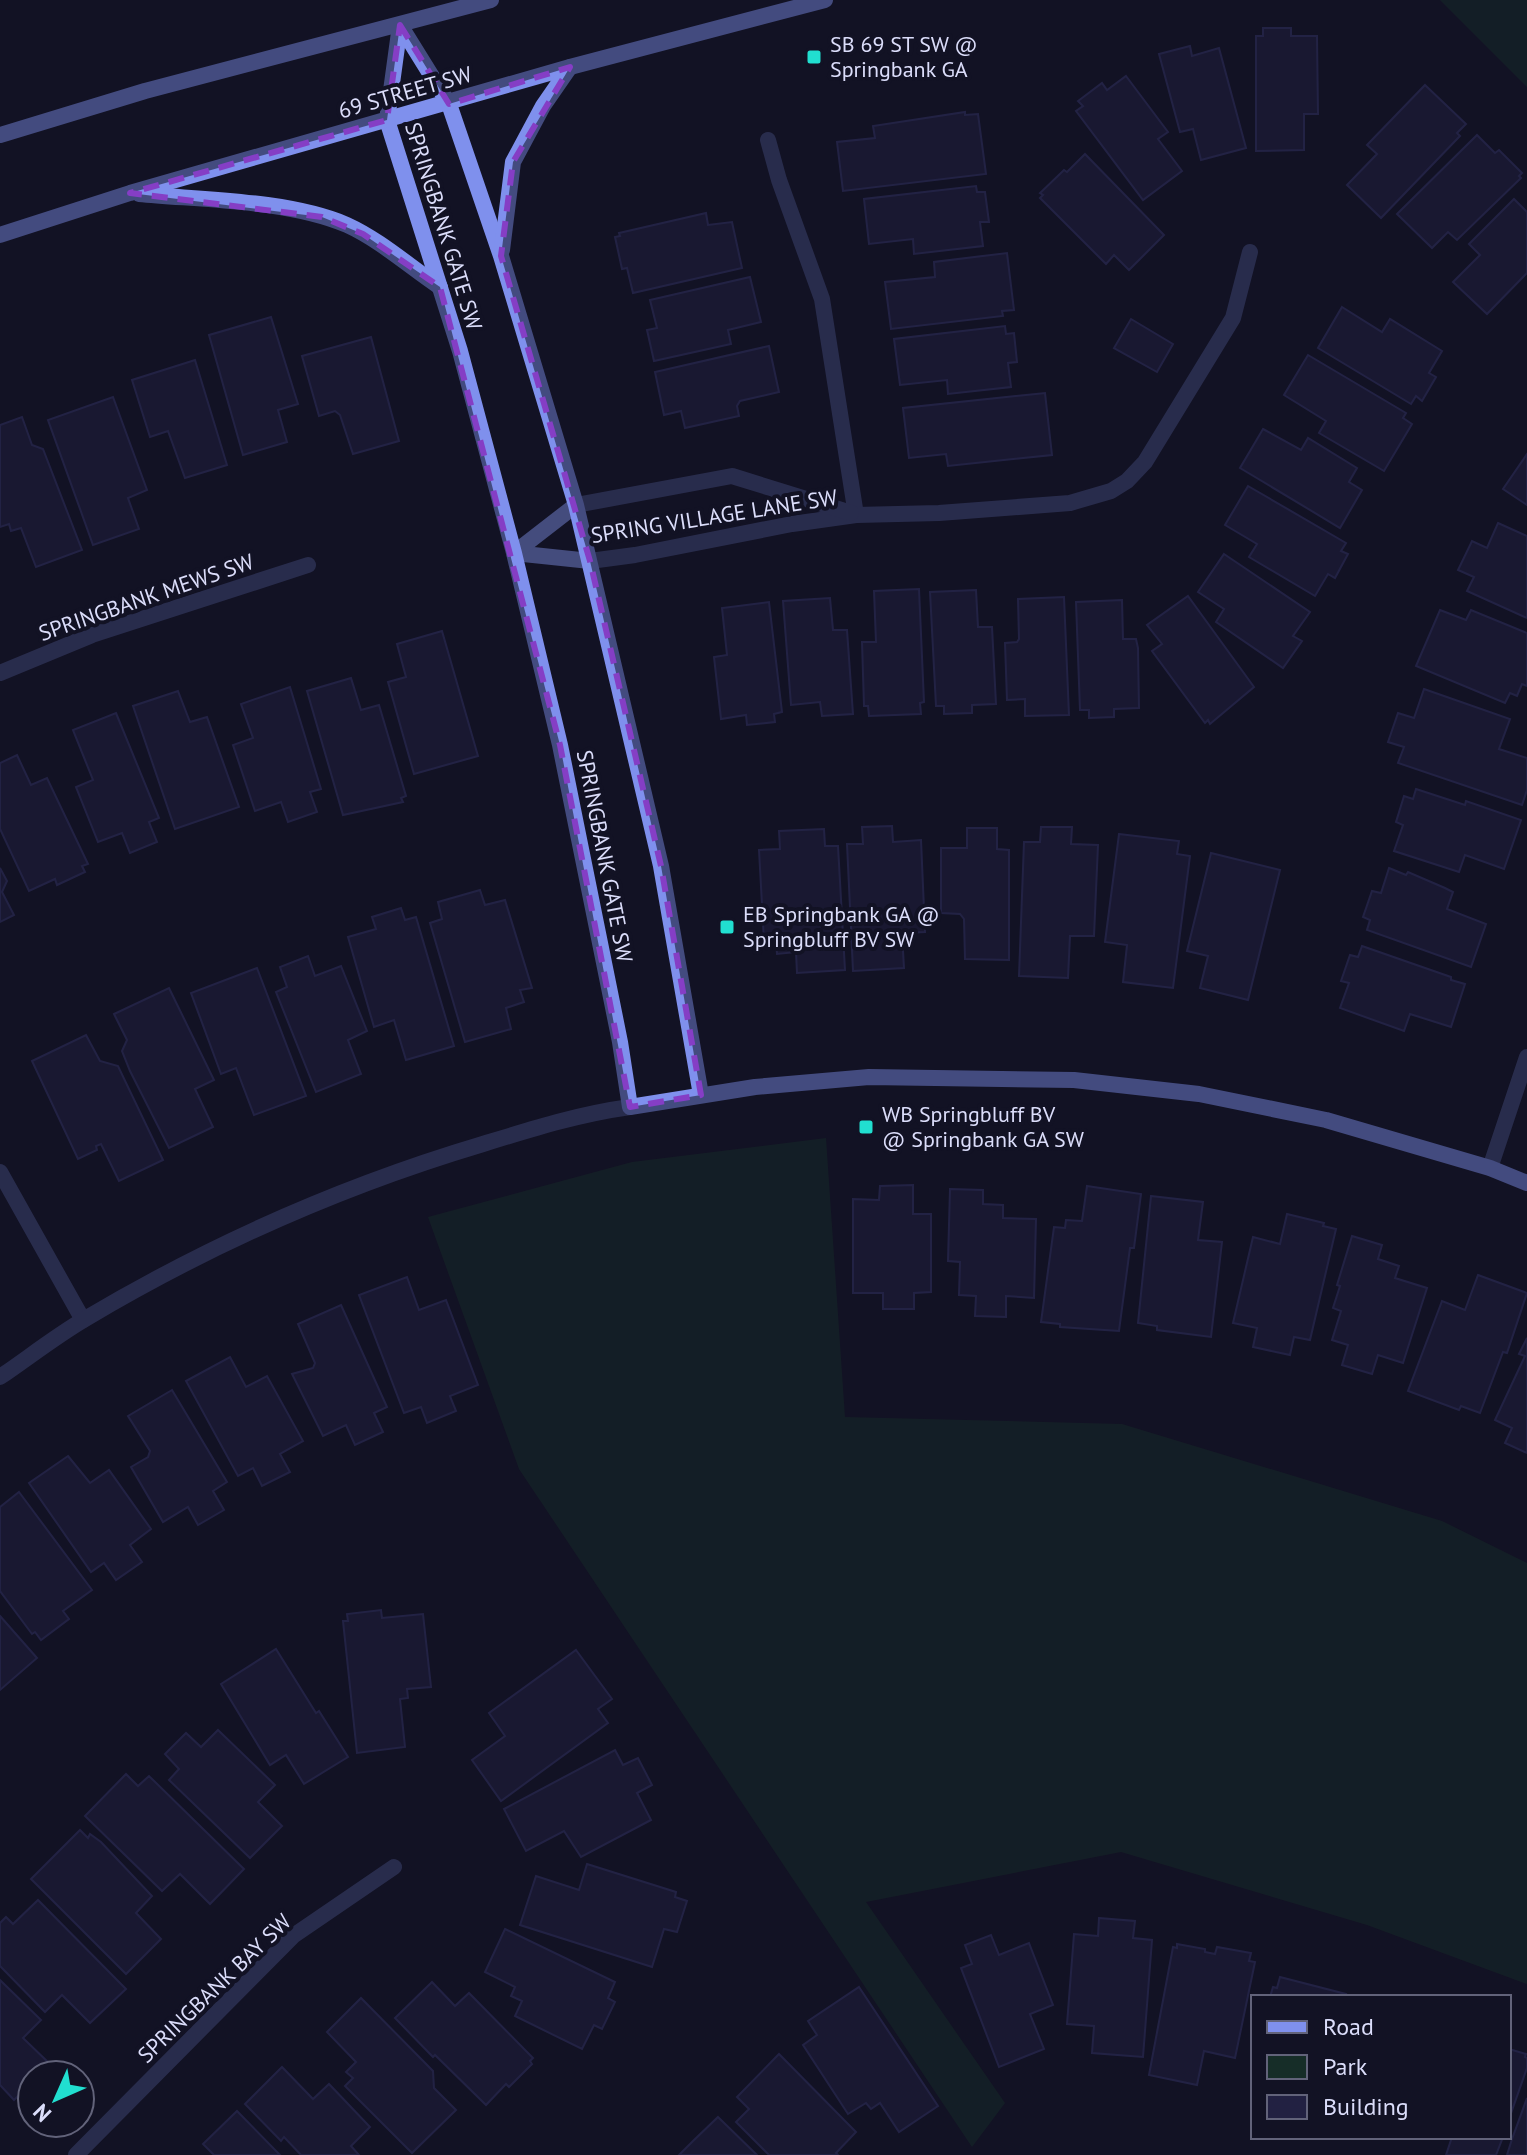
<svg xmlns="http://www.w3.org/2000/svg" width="1527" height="2155" viewBox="0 0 1527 2155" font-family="'PT Sans',sans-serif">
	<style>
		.green { fill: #162d28 }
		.building { fill: #222142; stroke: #37366b; stroke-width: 2 }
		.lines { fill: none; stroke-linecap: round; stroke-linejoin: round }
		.lane { stroke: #444c7d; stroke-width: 16 }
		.street { stroke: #444c7d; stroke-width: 16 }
		.secondary { stroke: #7f90ed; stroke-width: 16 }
		.marked { fill: none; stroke: #853ec5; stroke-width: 6; stroke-dasharray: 16 10; stroke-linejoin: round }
		.poi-dot { fill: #21dfd0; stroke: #121224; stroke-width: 3 }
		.labels { text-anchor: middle; stroke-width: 8; stroke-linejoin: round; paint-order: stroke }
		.poi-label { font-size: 22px; fill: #dbddfa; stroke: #121224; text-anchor: start }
		.street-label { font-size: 22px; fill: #dbddfa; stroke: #121224 }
	</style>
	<rect width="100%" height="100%" fill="#121224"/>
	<!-- green -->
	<g class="green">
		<polygon points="1440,0 1527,0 1527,87"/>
		<polygon points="826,1138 845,1417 1122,1424 1442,1521 1527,1563 1527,1984 1367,1925 1121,1852 866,1902 1005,2103 972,2147 519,1469 428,1217 632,1162"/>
	</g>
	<!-- building -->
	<g class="building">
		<polygon points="1263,28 1291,28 1291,36 1317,36 1318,114 1304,114 1304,150 1256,151 1256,36 1263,36"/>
		<polygon points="1190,46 1192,56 1219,48 1246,148 1201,160 1193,129 1180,132 1159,54"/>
		<polygon points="1126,76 1168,132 1158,139 1182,171 1143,200 1076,111 1083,106 1078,101 1102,83 1107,90"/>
		<polygon points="1425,85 1466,124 1457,133 1460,136 1381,218 1347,185 1377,154 1367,145"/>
		<polygon points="965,112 965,115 978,114 986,174 843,191 837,142 875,138 873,126"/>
		<polygon points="1477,135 1495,153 1499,150 1522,173 1519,176 1521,178 1457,240 1448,232 1432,248 1397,214"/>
		<polygon points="1085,154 1164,235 1129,270 1114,255 1106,264 1040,198 1043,195 1040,193 1064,170 1067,172"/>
		<polygon points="976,186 977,192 985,192 989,222 980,222 983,246 914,254 913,239 869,244 864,199"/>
		<polygon points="1514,199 1527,212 1527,273 1487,314 1453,282 1480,255 1469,244"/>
		<polygon points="706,213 708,225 732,222 742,268 633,293 627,268 622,269 615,237 620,236 619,233"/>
		<polygon points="1007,253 1014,310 1002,311 1003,316 891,329 885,282 935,277 934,262"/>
		<polygon points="750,277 761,322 728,330 731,344 654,361 647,330 657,328 650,300"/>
		<polygon points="1342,307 1382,332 1390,319 1442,351 1429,373 1436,377 1422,401 1416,396 1411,404 1318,348"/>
		<polygon points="271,317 298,404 278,410 287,442 243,455 209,335"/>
		<polygon points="1131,319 1173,344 1157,372 1114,348"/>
		<polygon points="1005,326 1006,334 1014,333 1017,362 1008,363 1011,387 948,394 947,380 900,385 894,339"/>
		<polygon points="371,337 399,441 353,454 340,415 335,411 319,416 302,356"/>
		<polygon points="769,346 779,392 740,401 737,406 739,416 685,428 681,411 664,415 655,372"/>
		<polygon points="1308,355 1406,413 1403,418 1412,424 1384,471 1319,433 1326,421 1284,395"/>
		<polygon points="195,360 227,465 185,478 168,431 150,437 132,380"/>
		<polygon points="1045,393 1052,455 948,466 946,454 909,458 903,408"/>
		<polygon points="113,397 147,490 128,498 139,529 93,545 48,420"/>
		<polygon points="22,417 32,445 43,449 82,550 36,567 21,528 11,531 9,524 0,527 0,425"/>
		<polygon points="1263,429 1301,450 1308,438 1357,468 1349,482 1362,490 1340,528 1240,468"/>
		<polygon points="1527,454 1527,505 1503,489"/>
		<polygon points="1248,486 1346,543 1341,551 1348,554 1335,578 1328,574 1315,596 1249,557 1257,544 1225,525"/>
		<polygon points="1498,523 1527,536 1527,618 1467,591 1474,577 1458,570 1472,541 1487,548"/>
		<polygon points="1224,554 1310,612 1293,636 1302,641 1283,668 1216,622 1224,609 1198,592"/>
		<polygon points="919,589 924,702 920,703 921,714 869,716 868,706 864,706 862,642 876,642 874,591"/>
		<polygon points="976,590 978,627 992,627 996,704 972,705 972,713 944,714 944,706 936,706 930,592"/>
		<polygon points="1188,596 1254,687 1210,724 1208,720 1205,723 1152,651 1162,644 1147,625"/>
		<polygon points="1064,597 1069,715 1025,716 1025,699 1007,700 1005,643 1017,642 1019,639 1018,599"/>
		<polygon points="830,598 833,630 847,630 853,714 822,716 820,702 791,705 783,601"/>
		<polygon points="1122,600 1123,639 1136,639 1138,648 1139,708 1114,709 1114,717 1089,718 1089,710 1080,710 1076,602"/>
		<polygon points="769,602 782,712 774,714 775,722 747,725 746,715 721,719 714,657 727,655 722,608"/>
		<polygon points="1440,610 1466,620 1471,610 1527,633 1527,686 1522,684 1517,696 1510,693 1505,703 1416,666"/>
		<polygon points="442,631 478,756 414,774 388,682 406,677 397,644"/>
		<polygon points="351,678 361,710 379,705 406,796 401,798 403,802 343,815 307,691"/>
		<polygon points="290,687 321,789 310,792 317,812 288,822 281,802 255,811 233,745 253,738 241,704"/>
		<polygon points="1424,689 1510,719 1499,749 1527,758 1527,790 1522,805 1398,763 1404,747 1388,742 1398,713 1414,718"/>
		<polygon points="178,691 190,722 207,717 239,807 175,829 133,706"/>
		<polygon points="116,713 159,818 149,822 157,842 130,853 122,833 98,842 76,787 93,780 73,730"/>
		<polygon points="17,755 31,785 47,778 88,864 82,866 85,872 57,885 55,879 29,891 0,829 0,763"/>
		<polygon points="1416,789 1465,805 1466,801 1521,820 1504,869 1465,855 1459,872 1394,851 1403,825 1396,822 1404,796 1413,799"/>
		<polygon points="892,826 893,842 921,840 925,932 902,933 904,968 853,971 847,844 863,844 862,827"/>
		<polygon points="1041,827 1072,827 1071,844 1098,845 1094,936 1070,936 1068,978 1019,976 1024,842 1040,842"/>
		<polygon points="967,828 997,828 997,849 1009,850 1009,960 965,959 964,919 960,914 941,913 941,848 967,848"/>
		<polygon points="824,829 825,846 838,846 845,970 797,973 796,952 777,954 776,941 764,942 759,850 780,849 779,831"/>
		<polygon points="1119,834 1179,841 1177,854 1190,856 1173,988 1123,982 1127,945 1105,942"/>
		<polygon points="1211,853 1280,870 1248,1000 1200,988 1208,956 1187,951"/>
		<polygon points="0,868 7,881 2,892 14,915 0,922"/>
		<polygon points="1389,868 1406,875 1408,872 1445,888 1453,892 1447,909 1486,924 1471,967 1367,930 1370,920 1363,917 1372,891 1381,893"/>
		<polygon points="480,890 485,905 505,900 532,988 520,990 524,1002 506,1008 511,1029 465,1042 430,923 442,919 438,902"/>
		<polygon points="401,908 405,920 416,917 454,1046 406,1060 394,1020 374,1027 348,937 376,929 372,917"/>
		<polygon points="1362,946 1451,977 1451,980 1465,984 1451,1027 1410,1014 1404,1031 1340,1008 1349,983 1341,981 1350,955 1358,957"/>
		<polygon points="308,956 315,976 341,966 367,1031 348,1040 361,1074 316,1092 276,992 287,987 280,967"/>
		<polygon points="257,968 306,1096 254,1115 236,1068 221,1074 191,993"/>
		<polygon points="169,988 214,1080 195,1089 213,1127 169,1148 130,1071 122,1051 127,1040 114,1014"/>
		<polygon points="86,1035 100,1061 118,1066 163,1160 119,1181 101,1144 96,1146 97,1150 78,1159 32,1061"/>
		<polygon points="913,1185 913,1214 931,1214 931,1292 914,1293 914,1309 883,1309 883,1293 853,1293 853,1199 879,1200 880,1186"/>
		<polygon points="1087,1186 1141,1194 1134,1248 1130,1248 1119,1331 1060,1327 1060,1324 1041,1322 1054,1227 1065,1228 1066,1220 1082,1221"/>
		<polygon points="950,1189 983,1190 983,1204 1003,1205 1003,1218 1036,1219 1034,1298 1006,1296 1006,1317 975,1316 976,1296 959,1295 960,1262 948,1261"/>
		<polygon points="1151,1196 1203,1202 1198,1240 1222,1242 1211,1337 1157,1330 1157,1326 1138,1323"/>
		<polygon points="1287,1214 1324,1223 1323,1226 1336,1229 1310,1340 1294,1337 1290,1355 1253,1347 1257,1328 1233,1323 1253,1237 1280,1244"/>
		<polygon points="1352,1236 1382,1245 1378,1259 1399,1266 1395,1278 1427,1288 1403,1363 1378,1355 1372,1374 1342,1365 1348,1345 1332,1340 1341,1311 1333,1308 1340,1286 1337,1285"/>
		<polygon points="1478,1275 1527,1293 1507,1353 1503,1352 1480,1413 1461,1406 1459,1410 1408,1391 1442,1301 1465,1310"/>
		<polygon points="407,1277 419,1310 446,1300 478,1385 450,1396 456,1411 427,1423 421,1407 404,1413 359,1295"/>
		<polygon points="341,1305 387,1407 374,1413 383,1432 355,1445 346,1425 323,1436 292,1374 313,1368 315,1363 298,1324"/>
		<polygon points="1527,1338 1527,1453 1505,1443 1512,1428 1495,1420 1525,1356 1519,1354"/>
		<polygon points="230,1357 246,1387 267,1376 303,1441 280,1454 290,1472 262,1486 253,1468 238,1476 186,1381"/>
		<polygon points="172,1390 227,1482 213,1491 224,1510 198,1525 188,1507 163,1522 131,1467 148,1457 150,1451 128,1416"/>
		<polygon points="68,1456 90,1483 109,1470 151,1529 130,1545 142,1562 116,1580 104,1563 91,1572 29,1483"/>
		<polygon points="19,1492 92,1590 63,1611 69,1619 41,1640 35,1632 32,1634 0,1591 0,1507"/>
		<polygon points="381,1610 382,1618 423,1614 431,1687 407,1689 408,1698 400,1699 405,1747 357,1753 343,1621 348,1621 347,1614"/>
		<polygon points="0,1616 37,1658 0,1690"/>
		<polygon points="276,1649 316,1713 319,1711 348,1757 304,1784 286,1755 270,1765 221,1684"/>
		<polygon points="576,1650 612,1699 598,1709 608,1723 501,1801 472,1760 505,1736 489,1713"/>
		<polygon points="218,1730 275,1785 258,1802 282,1826 250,1858 169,1780 179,1769 165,1754 186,1733 201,1747"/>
		<polygon points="615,1750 623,1765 638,1758 652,1785 637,1793 651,1820 581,1857 564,1831 526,1851 504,1809"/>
		<polygon points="126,1774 138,1786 149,1776 244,1869 210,1904 180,1874 162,1891 85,1816"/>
		<polygon points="80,1830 88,1838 90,1834 101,1842 152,1896 136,1913 161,1939 126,1974 31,1879"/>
		<polygon points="587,1864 676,1892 675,1897 687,1901 677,1932 664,1929 652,1967 520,1925 536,1876 579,1890"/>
		<polygon points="38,1900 126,1989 90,2023 62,1995 45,2012 0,1966 0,1923 6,1917 13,1924"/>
		<polygon points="1099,1918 1135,1921 1133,1938 1152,1940 1143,2057 1092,2053 1094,2026 1067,2024 1074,1934 1098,1936"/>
		<polygon points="505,1929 615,1982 608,1998 615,2002 602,2029 594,2025 582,2049 515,2016 522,2001 511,1996 515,1987 485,1972"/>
		<polygon points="991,1935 999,1955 1029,1943 1053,2005 1030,2014 1044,2049 999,2067 961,1968 972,1964 965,1945"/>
		<polygon points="1177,1944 1205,1949 1205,1952 1215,1954 1217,1947 1251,1953 1249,1961 1255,1962 1235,2058 1204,2051 1197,2085 1149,2075 1173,1947 1177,1948"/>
		<polygon points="1280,1977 1346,1994 1345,1997 1270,1997 1273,1987 1277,1988"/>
		<polygon points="0,1980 41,2020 23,2038 50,2064 39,2075 32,2075 32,2082 14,2100 0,2085"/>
		<polygon points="432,1982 455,2006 469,1993 533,2058 530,2061 532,2064 509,2087 506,2084 486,2105 435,2055 433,2057 395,2018"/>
		<polygon points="859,1987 938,2106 899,2132 880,2103 871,2109 866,2103 848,2114 803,2045 817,2035 808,2021"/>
		<polygon points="361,1998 433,2071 434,2088 456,2110 412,2153 345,2086 353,2078 346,2072 356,2062 327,2032"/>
		<polygon points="1509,2049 1526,2054 1525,2057 1527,2058 1527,2068 1509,2119"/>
		<polygon points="779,2054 856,2132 836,2153 838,2155 769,2155 736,2122 749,2109 737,2097"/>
		<polygon points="282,2067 313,2099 329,2084 370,2127 351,2146 359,2155 301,2155 284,2137 281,2141 245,2104"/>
		<polygon points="1527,2098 1527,2155 1507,2155 1512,2139"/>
		<polygon points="237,2111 280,2155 214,2155 203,2144"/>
		<polygon points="718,2117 757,2155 679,2155 693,2141"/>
		<polygon points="1452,2137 1503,2137 1496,2155 1446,2155"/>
	</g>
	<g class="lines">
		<!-- lane -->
		<g class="lane">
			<polyline points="768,140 779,180 822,299 856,515"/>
			<polyline points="514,553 590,561 635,555 792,524 856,515 939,513 1070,503 1111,491 1127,481 1145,462 1233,318 1250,252"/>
			<polyline points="514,553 576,505 732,476 851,513"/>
		</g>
		<!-- street -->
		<g class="street">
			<polyline points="0,673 92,635 308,565"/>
			<polyline points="1490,1168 1527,1057"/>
			<polyline points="0,1172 83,1320"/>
			<path d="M0,1377C28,1358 56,1336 85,1319C211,1244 342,1186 483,1144C532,1129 579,1114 630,1107"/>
			<polyline points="76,2155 293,1936 394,1867"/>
		</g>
		<!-- secondary -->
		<g class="secondary">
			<polyline points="400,25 387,120 460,351 514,553 560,745 620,1042 630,1107 755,1087 869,1077 1074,1080 1199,1094 1326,1120 1490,1168 1527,1183"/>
			<polyline points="400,25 449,104 501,256 576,505 661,866 701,1095"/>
			<polyline points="0,135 145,91 491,0"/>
			<path d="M139,194C203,200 289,200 347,225C380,240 410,267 440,287"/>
			<polyline points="0,235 130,193 570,67 825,0"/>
			<polyline points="502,250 513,162 543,106 570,67"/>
		</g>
	</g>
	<!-- marked area -->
	<path d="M0 0H1527V2155H0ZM400,25L449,104L570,67L513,162L501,256L590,561L661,866L701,1095L630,1107L560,745L440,287L363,234L322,217L130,193L387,120Z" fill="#121224" fill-opacity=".55" fill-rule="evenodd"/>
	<path class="marked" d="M400,25L449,104L570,67L513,162L501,256L590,561L661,866L701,1095L630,1107L560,745L440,287L363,234L322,217L130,193L387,120Z"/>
	<!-- markers -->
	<g class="poi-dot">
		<rect x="806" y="49" width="16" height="16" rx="4"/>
		<rect x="719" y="919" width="16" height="16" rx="4"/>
		<rect x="858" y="1119" width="16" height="16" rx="4"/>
	</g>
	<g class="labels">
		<!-- poi labels -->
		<g class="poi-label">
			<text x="830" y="52">SB 69 ST SW @<tspan x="830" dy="25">Springbank GA</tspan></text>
			<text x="743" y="922">EB Springbank GA @<tspan x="743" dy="25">Springbluff BV SW</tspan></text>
			<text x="882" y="1122">WB Springbluff BV<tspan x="882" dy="25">@ Springbank GA SW</tspan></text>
		</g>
		<!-- street labels -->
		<g class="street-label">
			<text transform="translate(405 92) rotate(-16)" y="8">69 STREET SW</text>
			<text transform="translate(444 226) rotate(73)" y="8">SPRINGBANK GATE SW</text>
			<text transform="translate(714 516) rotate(-9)" y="8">SPRING VILLAGE LANE SW</text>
			<text transform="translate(146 597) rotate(-19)" y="8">SPRINGBANK MEWS SW</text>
			<text transform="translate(605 856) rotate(79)" y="8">SPRINGBANK GATE SW</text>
			<text transform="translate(214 1988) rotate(-44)" y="8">SPRINGBANK BAY SW</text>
		</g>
	</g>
	<!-- legend -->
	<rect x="1251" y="1995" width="260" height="144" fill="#121224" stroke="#62637a" stroke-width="2"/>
	<rect x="1267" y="2021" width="40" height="12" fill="#7f90ed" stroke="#62637a" stroke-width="2"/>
	<text x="1323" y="2035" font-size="24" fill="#dbddfa">Road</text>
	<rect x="1267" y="2055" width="40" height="24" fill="#162d28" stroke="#62637a" stroke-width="2"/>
	<text x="1323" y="2075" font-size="24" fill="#dbddfa">Park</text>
	<rect x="1267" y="2095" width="40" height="24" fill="#222142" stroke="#62637a" stroke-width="2"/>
	<text x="1323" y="2115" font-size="24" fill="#dbddfa">Building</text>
	<!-- north arrow -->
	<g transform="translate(56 2099) rotate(225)"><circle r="38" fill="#121224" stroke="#62637a" stroke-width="2"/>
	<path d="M0-6L14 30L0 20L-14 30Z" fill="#21dfd0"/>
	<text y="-12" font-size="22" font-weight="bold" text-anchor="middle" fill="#dbddfa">N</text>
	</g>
</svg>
